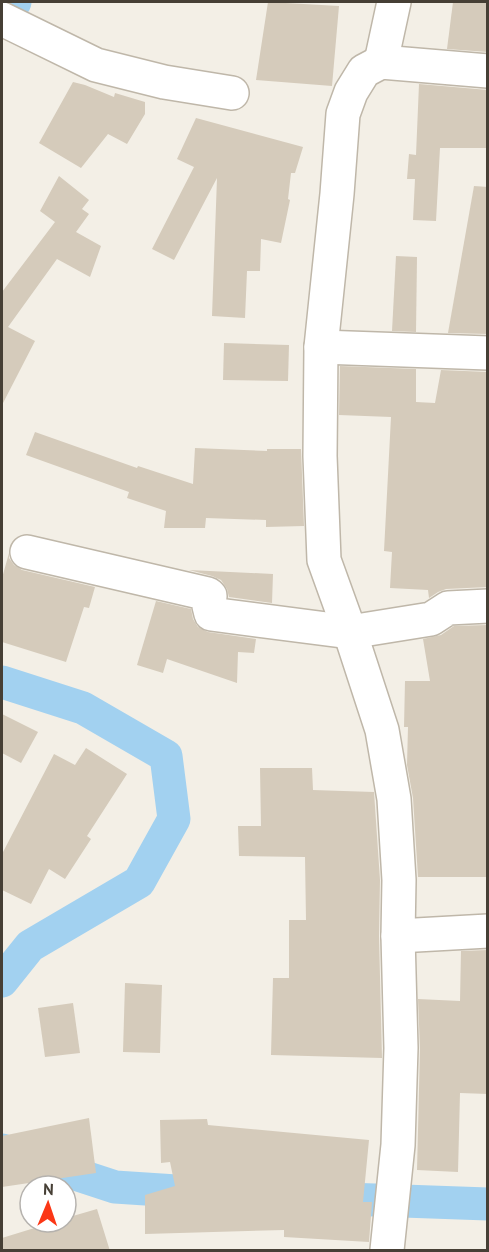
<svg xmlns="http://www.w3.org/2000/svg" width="489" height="1252" viewBox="0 0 489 1252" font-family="'PT Sans',sans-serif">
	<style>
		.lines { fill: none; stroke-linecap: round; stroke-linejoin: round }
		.canal { stroke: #a2d1f0; stroke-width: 33 }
		.building { fill: #d5cbbb }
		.minor-casing { stroke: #bfb7a9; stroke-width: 36 }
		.minor { stroke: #fff; stroke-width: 33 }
	</style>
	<rect width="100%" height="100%" fill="#f3efe6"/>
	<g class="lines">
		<!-- canal -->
		<g class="canal">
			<polyline points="2,18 15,2"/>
			<polyline points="2,682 83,708 166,756 174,819 139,882 30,946 2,981"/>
			<polyline points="2,1150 115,1187 207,1193"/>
			<polyline points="318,1198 488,1204"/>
		</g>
	</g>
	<!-- building -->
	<g class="building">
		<polygon points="268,2 339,6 332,86 256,80"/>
		<polygon points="453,2 488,2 488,52 447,49"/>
		<polygon points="73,82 85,85 114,97 115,93 145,102 145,114 127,144 108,134 81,168 39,143"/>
		<polygon points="419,84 488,90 488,148 440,148 436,221 413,220 415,179 407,179 409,154 416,155"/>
		<polygon points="196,118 303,147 295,173 291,173 288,199 290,200 281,243 261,239 260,271 247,271 245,318 212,316 217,178 174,260 152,249 194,167 177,159"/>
		<polygon points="59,176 89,200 82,209 89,214 76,232 101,246 90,277 57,259 8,327 35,341 2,405 2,292 55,222 40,211"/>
		<polygon points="474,186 488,187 488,334 448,333"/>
		<polygon points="396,256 417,257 416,332 392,331"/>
		<polygon points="224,343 289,345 288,381 223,380"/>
		<polygon points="340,366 416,369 416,402 435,403 441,370 488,372 488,587 446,589 438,592 429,598 428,590 390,588 392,552 384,551 391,417 339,415"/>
		<polygon points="35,432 137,468 138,466 193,484 195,448 267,451 267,449 301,449 304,526 266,527 266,520 206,518 205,528 164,528 166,511 127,498 129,492 26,455"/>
		<polygon points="9,553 9,558 14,565 22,570 95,587 89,608 84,607 66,662 2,642 2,578"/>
		<polygon points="189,570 273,574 272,603 229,597 227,589 221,580 212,576"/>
		<polygon points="156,601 191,609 193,619 198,627 208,632 256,639 254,653 238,652 237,683 167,659 163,673 137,665"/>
		<polygon points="488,625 488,877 418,877 413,798 407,765 408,727 404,727 405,681 430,681 423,639 441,635 454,626"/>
		<polygon points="2,714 38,732 21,763 2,753"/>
		<polygon points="86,748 127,774 87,836 91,839 65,879 49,869 31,904 2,890 2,854 54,754 75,765"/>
		<polygon points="260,768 312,768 313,790 374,792 380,880 379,936 382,1058 271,1055 273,978 289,978 289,920 306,920 305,857 239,856 238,826 261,826"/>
		<polygon points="488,950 488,1094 460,1093 458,1172 417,1170 420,1049 418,999 460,1001 461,951"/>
		<polygon points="125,983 162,985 160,1053 123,1052"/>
		<polygon points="73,1003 80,1053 45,1057 38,1008"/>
		<polygon points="89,1118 96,1173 2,1187 2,1136"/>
		<polygon points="207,1119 208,1125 369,1140 363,1202 372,1202 369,1242 284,1237 284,1230 145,1234 145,1195 175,1186 170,1162 161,1163 160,1120"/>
		<polygon points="97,1209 110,1251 2,1251 2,1238 54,1222 66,1222 66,1218"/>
	</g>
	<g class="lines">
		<defs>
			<g id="minor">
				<polyline points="2,19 96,65 164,82 232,93"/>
				<polyline points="381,62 394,2"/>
				<polyline points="321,347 488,353"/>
				<polyline points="27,552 208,594 210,596 209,606 211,614 350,632 431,619 448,608 488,606"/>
				<polyline points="398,936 488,931"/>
				<polyline points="387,1250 398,1145 401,1048 398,936 399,880 394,799 382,730 350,632 324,560 320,456 321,347 337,194 343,114 351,92 364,71 381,62 488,71"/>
			</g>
		</defs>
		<!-- minor casing -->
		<use href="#minor" class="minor-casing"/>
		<!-- minor -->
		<use href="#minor" class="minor"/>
	</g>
	<!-- border -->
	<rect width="489" height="1252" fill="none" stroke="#463f35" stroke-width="6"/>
	<!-- north arrow -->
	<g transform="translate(48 1204) rotate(2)"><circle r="28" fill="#ffffff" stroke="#b5b2ae" stroke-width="1.5"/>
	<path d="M0-4.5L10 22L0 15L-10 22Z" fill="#fb3716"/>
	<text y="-9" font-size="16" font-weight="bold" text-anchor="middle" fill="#463f35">N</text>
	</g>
</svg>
